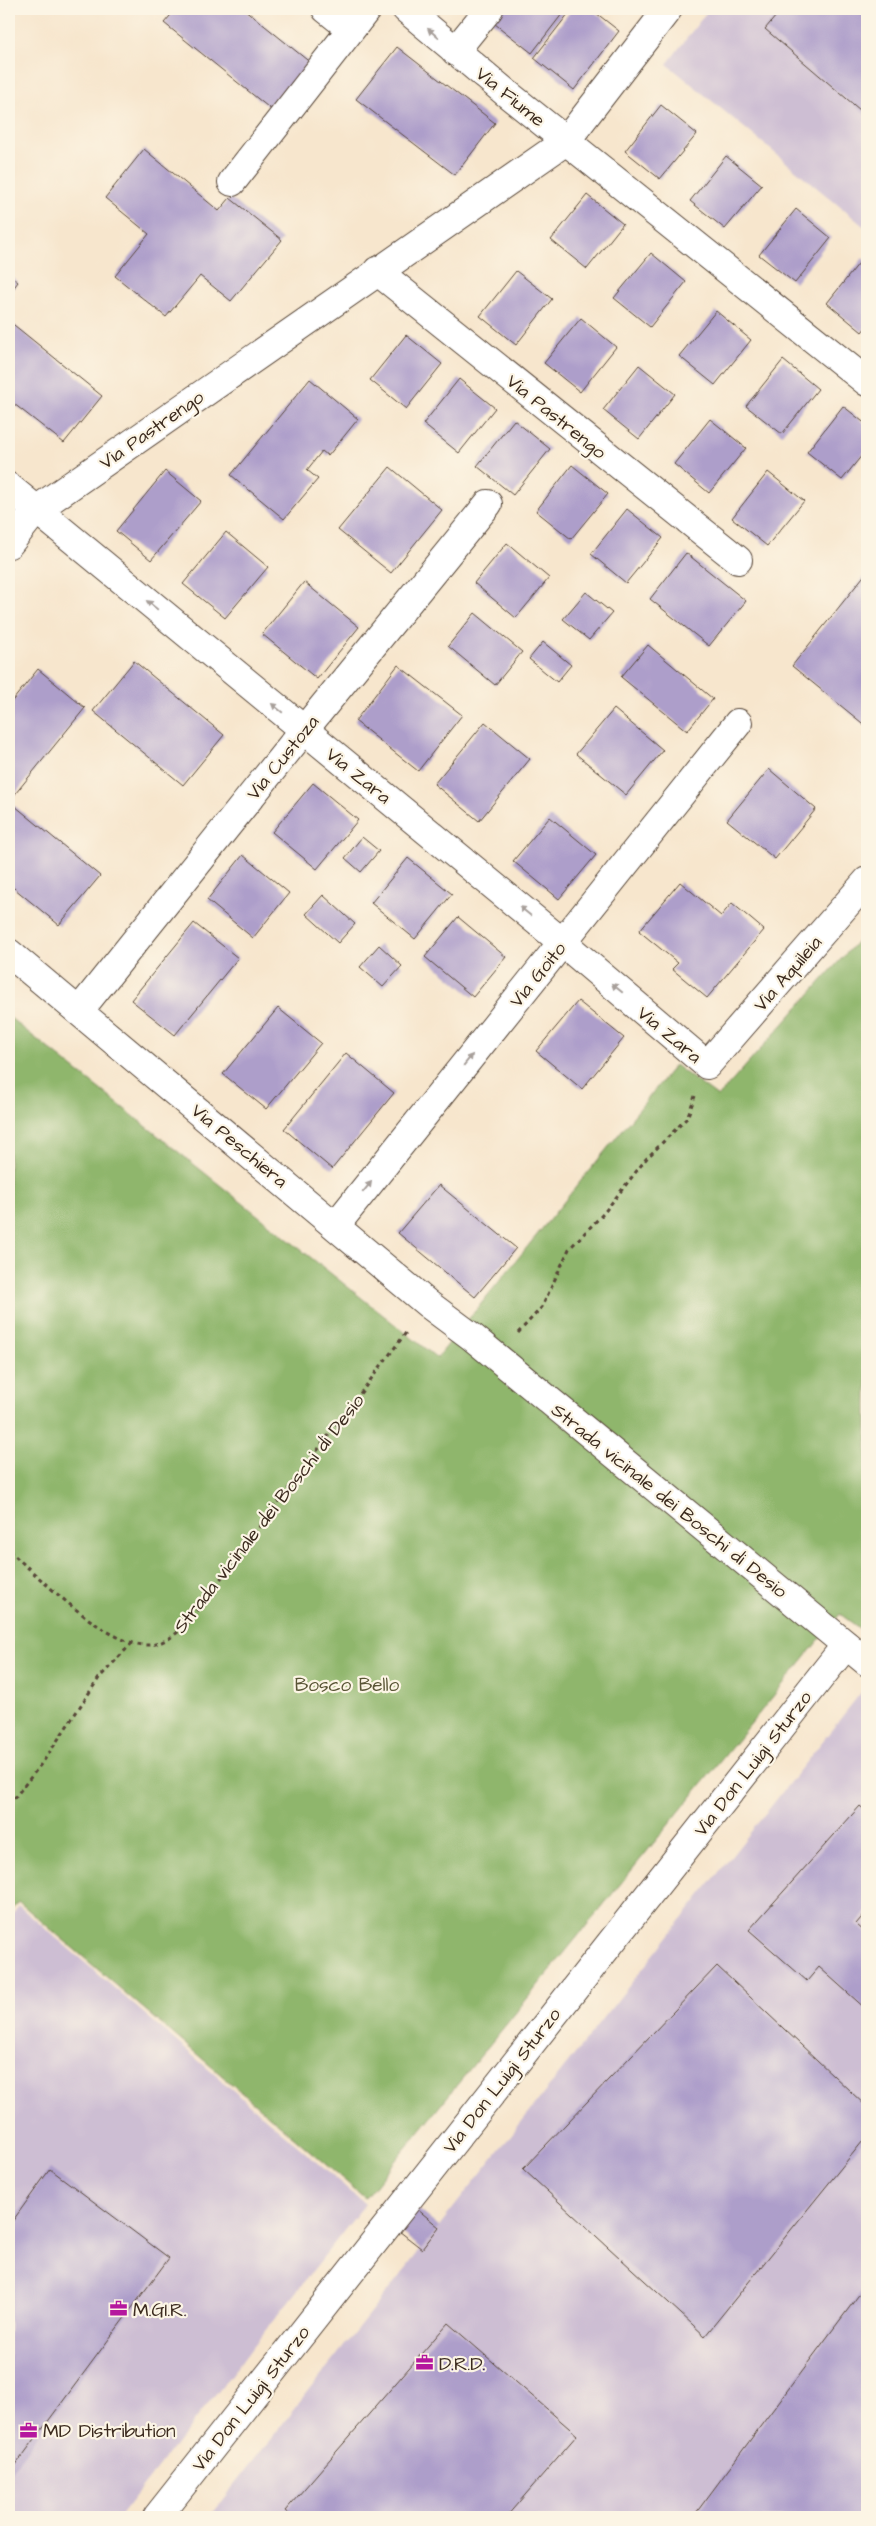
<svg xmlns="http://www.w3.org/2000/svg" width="876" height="2526" viewBox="0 0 876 2526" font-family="'Architects Daughter',sans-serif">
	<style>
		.industrial { fill: #cdbed3 }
		.forest { fill: #8fb66c; stroke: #657045 }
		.building { fill: #ad9eca }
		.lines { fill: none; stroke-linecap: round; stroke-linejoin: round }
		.minor-casing { stroke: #574638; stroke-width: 30 }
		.path { stroke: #574638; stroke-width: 3; stroke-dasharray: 4 4; stroke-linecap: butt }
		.minor { stroke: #fff; stroke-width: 28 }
		.oneway { fill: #a79f9a }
		.labels { text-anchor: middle; stroke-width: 4.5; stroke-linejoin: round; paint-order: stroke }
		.street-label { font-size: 19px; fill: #3b2a1e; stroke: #fcf5e5 }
		.park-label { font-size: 19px; fill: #595536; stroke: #fcf5e5 }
		.poi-label { font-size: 19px; fill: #3b2a1e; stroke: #fcf5e5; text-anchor: start }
	</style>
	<rect width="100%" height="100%" fill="#fcf5e5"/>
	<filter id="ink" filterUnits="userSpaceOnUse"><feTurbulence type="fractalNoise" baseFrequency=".02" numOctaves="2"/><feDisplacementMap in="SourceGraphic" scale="10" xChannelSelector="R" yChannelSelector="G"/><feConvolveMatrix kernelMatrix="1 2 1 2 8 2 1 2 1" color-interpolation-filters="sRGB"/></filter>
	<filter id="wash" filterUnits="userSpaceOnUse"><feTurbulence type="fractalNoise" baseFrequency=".0096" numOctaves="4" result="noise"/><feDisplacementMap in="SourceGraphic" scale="20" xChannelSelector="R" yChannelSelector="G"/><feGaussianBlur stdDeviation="1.12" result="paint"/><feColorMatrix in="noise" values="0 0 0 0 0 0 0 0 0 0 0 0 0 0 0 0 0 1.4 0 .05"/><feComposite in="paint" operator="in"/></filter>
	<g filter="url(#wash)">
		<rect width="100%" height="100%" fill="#f7e6cd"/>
		<!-- industrial -->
		<g class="industrial">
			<polygon points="709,9 867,9 867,229 667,64"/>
			<polygon points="863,1690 867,1693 867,2517 209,2517"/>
			<polygon points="19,1906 365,2204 119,2517 9,2517 9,1919"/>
		</g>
		<!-- forest -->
		<polygon class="forest" points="867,930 867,1634 840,1614 365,2198 19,1902 9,1914 9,1017 437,1358 675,1065 718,1097"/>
		<g id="blocks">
			<!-- building -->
			<g class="building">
				<polygon points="176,9 244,9 312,64 273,111 164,23"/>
				<polygon points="499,9 566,9 532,53 490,20"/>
				<polygon points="572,9 591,9 619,31 574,90 534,58"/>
				<polygon points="782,9 867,9 867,116 765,29"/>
				<polygon points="397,47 495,123 455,175 356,99"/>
				<polygon points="661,105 697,134 660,179 625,151"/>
				<polygon points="144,149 219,211 230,198 282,240 231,301 200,276 166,317 115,276 149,234 105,198"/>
				<polygon points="726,156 762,185 725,229 690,201"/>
				<polygon points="587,195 623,224 587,269 551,240"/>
				<polygon points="796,209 831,238 795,283 759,255"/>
				<polygon points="651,253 686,282 650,327 614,298"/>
				<polygon points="863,258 867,262 867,326 862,332 827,303"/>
				<polygon points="516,271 552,299 516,345 480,316"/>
				<polygon points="9,275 18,282 9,294"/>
				<polygon points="716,311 751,340 715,385 679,356"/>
				<polygon points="581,318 616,347 580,392 544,363"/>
				<polygon points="9,321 102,396 64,443 9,400"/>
				<polygon points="406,335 442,364 406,409 370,380"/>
				<polygon points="783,360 818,389 782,434 746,406"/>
				<polygon points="639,365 675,394 639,439 603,410"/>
				<polygon points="310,379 358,419 328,456 322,451 307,470 318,479 284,519 231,475"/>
				<polygon points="459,379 495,408 459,453 423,424"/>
				<polygon points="843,406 867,425 867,449 842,480 807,452"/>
				<polygon points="710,419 746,448 709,493 674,464"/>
				<polygon points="514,420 550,449 513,495 477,466"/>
				<polygon points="572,465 608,494 571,539 536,511"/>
				<polygon points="390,467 442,510 391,573 338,530"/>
				<polygon points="165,471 201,501 151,560 116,531"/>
				<polygon points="768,472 804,501 767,546 732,518"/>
				<polygon points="627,509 663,538 626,583 591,554"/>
				<polygon points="226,532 268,567 225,618 183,584"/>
				<polygon points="507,543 549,578 516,618 474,583"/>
				<polygon points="686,553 746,601 709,646 650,599"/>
				<polygon points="867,572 867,727 792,666"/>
				<polygon points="304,582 359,627 317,679 262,634"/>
				<polygon points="586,592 612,613 589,640 563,619"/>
				<polygon points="475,613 522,652 495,685 448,646"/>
				<polygon points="543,642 571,665 557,682 529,659"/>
				<polygon points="648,645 713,699 687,731 621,677"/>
				<polygon points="134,661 224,735 183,785 93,711"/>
				<polygon points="398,665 462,715 418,771 355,721"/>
				<polygon points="38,669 85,708 11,799 9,796 9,705"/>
				<polygon points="614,709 663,750 626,795 576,754"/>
				<polygon points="485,722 530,759 479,821 434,784"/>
				<polygon points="769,769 816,809 775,859 727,820"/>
				<polygon points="313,783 358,820 317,869 272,832"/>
				<polygon points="15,806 100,876 59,925 9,884 9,814"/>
				<polygon points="550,817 596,855 559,899 513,861"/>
				<polygon points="362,837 379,851 361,872 345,858"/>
				<polygon points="243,855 289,893 253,938 207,900"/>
				<polygon points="408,858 452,894 415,939 371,903"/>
				<polygon points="680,882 721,916 732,903 764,930 707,998 672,969 678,963 639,931"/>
				<polygon points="323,895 355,924 338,943 306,914"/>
				<polygon points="458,917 506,957 473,997 425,957"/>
				<polygon points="194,923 238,958 175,1035 131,1000"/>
				<polygon points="379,945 402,966 383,987 360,967"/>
				<polygon points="578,1001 624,1038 582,1089 536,1051"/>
				<polygon points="278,1008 321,1043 266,1109 223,1074"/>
				<polygon points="346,1053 394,1093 332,1169 284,1129"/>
				<polygon points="439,1185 516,1248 475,1297 398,1233"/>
				<polygon points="860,1806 867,1812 867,1911 856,1924 867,1934 867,2010 819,1967 807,1981 749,1930"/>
				<polygon points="717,1966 867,2107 867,2136 705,2336 523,2169"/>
				<polygon points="50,2169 169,2258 9,2474 9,2226"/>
				<polygon points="417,2209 439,2227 422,2249 399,2231"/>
				<polygon points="867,2284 867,2517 693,2517 751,2439"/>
				<polygon points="448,2323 577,2435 506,2517 293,2517 285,2511"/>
			</g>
		</g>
	</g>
	<g filter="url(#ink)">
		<use href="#blocks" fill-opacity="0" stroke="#574638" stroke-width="1"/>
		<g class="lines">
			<defs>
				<g id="minor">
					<polyline points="326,9 351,29"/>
					<polyline points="406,9 505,92 867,382"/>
					<polyline points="455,51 489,9"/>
					<polyline points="232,182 367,9"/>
					<polyline points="377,271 738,560"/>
					<polyline points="9,487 562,942 707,1065 867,881"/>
					<polyline points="9,544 36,510 566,141 668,9"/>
					<polyline points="9,953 428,1304 471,1336 867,1662"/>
					<polyline points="79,1011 304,730 488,504"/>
					<polyline points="336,1225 738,723"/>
					<polyline points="157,2517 846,1645"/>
				</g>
			</defs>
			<!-- minor casing -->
			<use href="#minor" class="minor-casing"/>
			<!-- path -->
			<g class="path">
				<polyline points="518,1333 542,1307 569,1249 603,1214 646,1159 687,1118 695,1096"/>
				<path d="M9,1551C40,1577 108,1648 149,1645C164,1644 175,1635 185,1626L408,1330"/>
				<polyline points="9,1805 45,1759 99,1678 132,1643"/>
			</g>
			<!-- minor -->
			<use href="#minor" class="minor"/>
		</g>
		<!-- one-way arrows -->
		<defs><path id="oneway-solid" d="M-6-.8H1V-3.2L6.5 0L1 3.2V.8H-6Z" transform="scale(1.25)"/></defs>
		<g class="oneway">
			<use href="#oneway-solid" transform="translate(433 33) rotate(-139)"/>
			<use href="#oneway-solid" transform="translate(152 605) rotate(-141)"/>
			<use href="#oneway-solid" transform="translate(277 708) rotate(-141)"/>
			<use href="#oneway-solid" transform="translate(525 911) rotate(-141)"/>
			<use href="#oneway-solid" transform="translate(617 988) rotate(-140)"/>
			<use href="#oneway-solid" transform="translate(468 1060) rotate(-51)"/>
			<use href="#oneway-solid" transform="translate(367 1187) rotate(-51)"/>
		</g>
	</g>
	<!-- icons -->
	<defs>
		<symbol id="office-bare" viewBox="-9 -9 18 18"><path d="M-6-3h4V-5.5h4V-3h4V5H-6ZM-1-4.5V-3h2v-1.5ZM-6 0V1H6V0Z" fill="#b5179e" stroke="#fcf5e5" stroke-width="2.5" paint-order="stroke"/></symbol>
	</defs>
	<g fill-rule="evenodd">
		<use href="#office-bare" x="106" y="2296" width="25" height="25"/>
		<use href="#office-bare" x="412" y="2350" width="25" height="25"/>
		<use href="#office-bare" x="16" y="2418" width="25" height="25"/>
	</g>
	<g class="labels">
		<!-- street labels -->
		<g class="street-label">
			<text transform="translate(511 96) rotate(39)" y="7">Via Fiume</text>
			<text transform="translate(557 416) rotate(39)" y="7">Via Pastrengo</text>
			<text transform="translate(151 429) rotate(-35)" y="7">Via Pastrengo</text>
			<text transform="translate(282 757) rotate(-51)" y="7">Via Custoza</text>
			<text transform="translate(359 775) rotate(39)" y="7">Via Zara</text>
			<text transform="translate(787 973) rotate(-49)" y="7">Via Aquileia</text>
			<text transform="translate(537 974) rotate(-51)" y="7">Via Goito</text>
			<text transform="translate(670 1034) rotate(40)" y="7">Via Zara</text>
			<text transform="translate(240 1145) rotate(40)" y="7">Via Peschiera</text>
			<text transform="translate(670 1500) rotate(39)" y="7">Strada vicinale dei Boschi di Desio</text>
			<text transform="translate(268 1513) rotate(-52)" y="7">Strada vicinale dei Boschi di Desio</text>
			<text transform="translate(752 1763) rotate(-52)" y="7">Via Don Luigi Sturzo</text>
			<text transform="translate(501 2080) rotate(-52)" y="7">Via Don Luigi Sturzo</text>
			<text transform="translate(250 2398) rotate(-52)" y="7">Via Don Luigi Sturzo</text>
		</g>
		<!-- park labels -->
		<g class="park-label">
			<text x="347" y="1691">Bosco Bello</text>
		</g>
		<!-- poi labels -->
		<g class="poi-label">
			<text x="133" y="2316">M.GI.R.</text>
			<text x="439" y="2370">D.R.D.</text>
			<text x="43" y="2437">MD Distribution</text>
		</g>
	</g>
	<!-- margin -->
	<rect width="876" height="2526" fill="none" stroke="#fcf5e5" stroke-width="30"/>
</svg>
